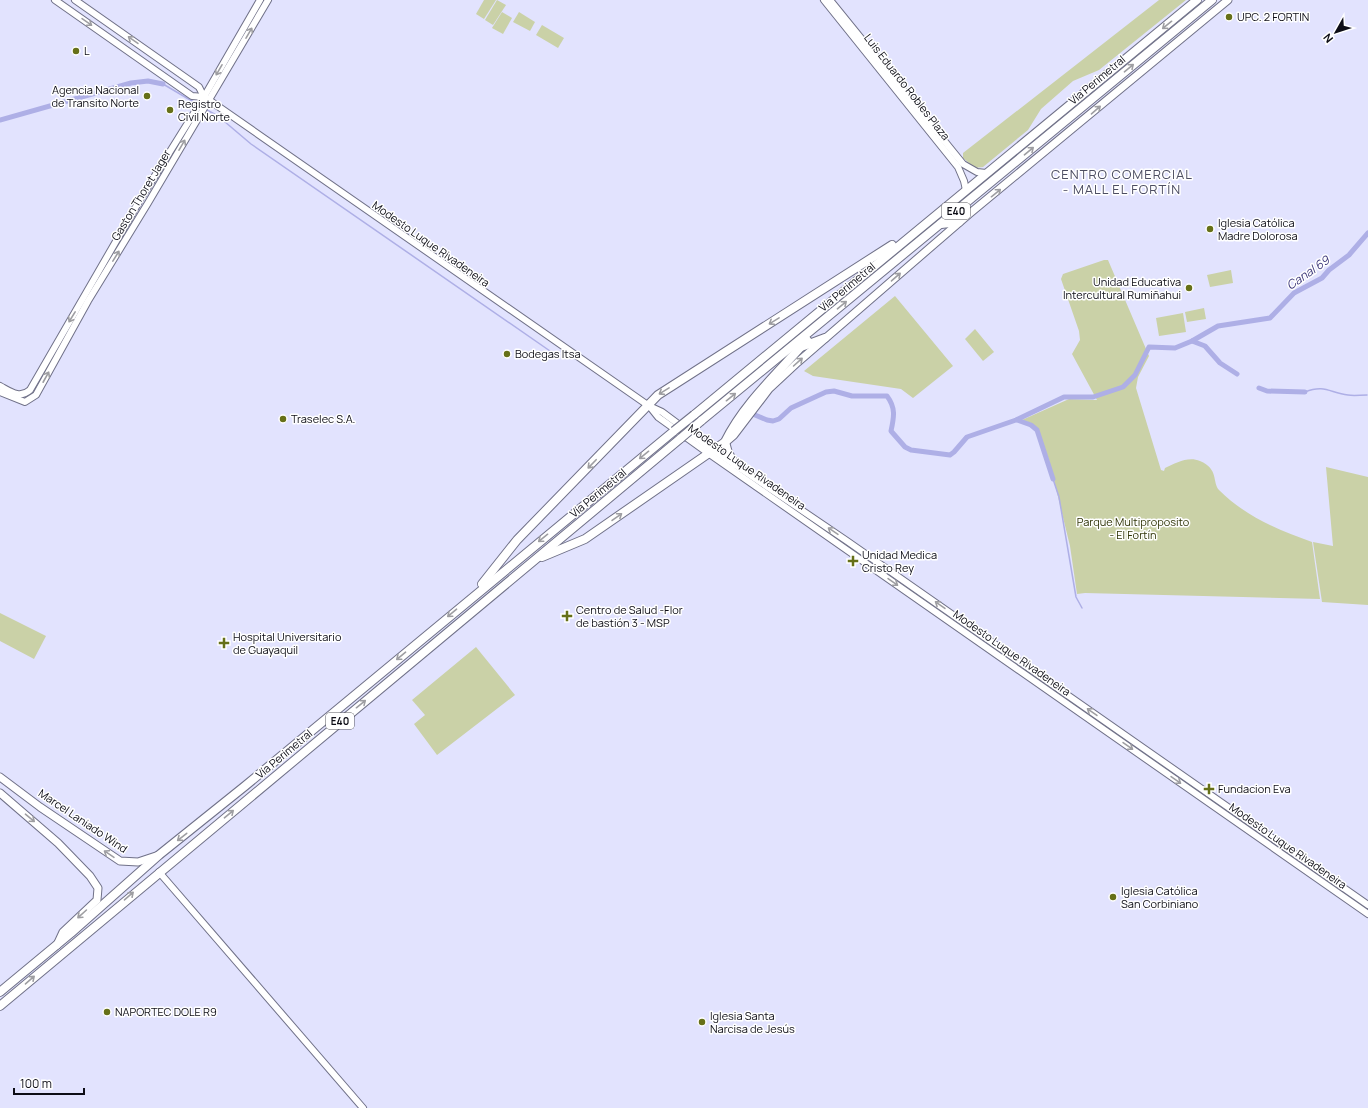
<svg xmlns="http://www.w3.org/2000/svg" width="1368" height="1108" viewBox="0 0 1368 1108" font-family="Manrope,sans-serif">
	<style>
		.green { fill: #cad1a7 }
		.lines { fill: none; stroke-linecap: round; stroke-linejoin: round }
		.stream { stroke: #aeafe6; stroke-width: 1.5 }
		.canal { stroke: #aeafe6; stroke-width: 5 }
		.tertiary-casing { stroke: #707188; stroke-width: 8 }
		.secondary-casing { stroke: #707188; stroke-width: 9 }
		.trunk-casing { stroke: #707188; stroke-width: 10 }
		.tertiary { stroke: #fff; stroke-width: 6 }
		.secondary { stroke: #fff; stroke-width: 7 }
		.trunk { stroke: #fff; stroke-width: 8 }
		.trunk-bridge-casing { stroke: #707188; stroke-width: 10; stroke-linecap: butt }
		.trunk-bridge { stroke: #fff; stroke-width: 8 }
		.oneway { stroke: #9e9ea2 }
		.poi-dot { fill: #667018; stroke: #fff; stroke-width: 1.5 }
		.labels { text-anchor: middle; stroke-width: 3; stroke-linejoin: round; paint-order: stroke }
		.shield { fill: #fff; stroke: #56565c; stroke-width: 1 }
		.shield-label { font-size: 10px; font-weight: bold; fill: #0d0d16 }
		.poi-label { font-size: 11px; fill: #0d0d16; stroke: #fff; text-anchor: start }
		.street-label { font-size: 11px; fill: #0d0d16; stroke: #fff }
		.park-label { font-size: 11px; fill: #2f3406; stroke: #fff }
		.water-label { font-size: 12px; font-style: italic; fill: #3d387a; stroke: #fff }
		.quarter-label { font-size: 13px; letter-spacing: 1px; fill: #4c4d62; stroke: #fff }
	</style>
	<rect width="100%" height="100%" fill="#e2e3fe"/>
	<!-- green -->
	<g class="green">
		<polygon points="484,0 496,0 484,19 476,14"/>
		<polygon points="497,0 506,5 493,25 485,20"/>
		<polygon points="1159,0 1186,0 1099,70 1073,81 1041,109 1028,130 983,167 975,168 963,158 963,153"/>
		<polygon points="502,12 512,18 503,34 492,28"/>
		<polygon points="519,12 535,22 530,31 513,22"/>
		<polygon points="542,25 564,38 558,48 536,35"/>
		<path d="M1104,260H1108L1149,356L1138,377L1136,388L1161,470L1164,471L1165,468C1176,463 1188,456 1200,461C1219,469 1212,482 1219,490C1245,516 1278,530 1312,542L1320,599L1085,593L1077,594L1070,546L1049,460L1037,429L1031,423L1022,420L1069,399L1097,400L1072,354L1080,340L1079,331L1061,279L1063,274Z"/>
		<polygon points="1231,270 1233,283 1210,287 1207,275"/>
		<polygon points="895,296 953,366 913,398 901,389 813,376 804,371"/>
		<polygon points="1204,308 1206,319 1187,322 1185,312"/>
		<polygon points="1183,313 1186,332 1159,336 1156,318"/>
		<polygon points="975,329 994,352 983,361 965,339"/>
		<polygon points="1326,467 1368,477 1368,605 1322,602 1313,542 1333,546"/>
		<polygon points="0,613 46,636 34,659 0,641"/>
		<polygon points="476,647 515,695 437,755 414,724 425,715 412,700"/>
	</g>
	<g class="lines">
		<!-- stream -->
		<g class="stream">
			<polyline points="163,84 197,104"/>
			<polyline points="205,109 218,116 251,144 550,351"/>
			<path d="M1305,392C1325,384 1330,393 1348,395C1354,396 1360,395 1367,395"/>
			<polyline points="1053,479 1059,497 1076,597 1082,608"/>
		</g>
		<!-- canal -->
		<g class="canal">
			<polyline points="0,120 131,83 148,81 163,84"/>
			<polyline points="1192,341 1205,346 1220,363 1237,374"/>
			<polyline points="1259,388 1267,391 1305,392"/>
			<path d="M755,415L767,420L773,421L779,419L791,408L826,392L834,391L852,396H887C896,408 894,417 891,431L905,447L911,450L950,455L954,452L967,437L1016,420L1064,397H1093L1123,387L1135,375L1149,347L1175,348L1192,341L1218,326L1270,318L1294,293L1322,278L1329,270L1349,255L1368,233"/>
			<polyline points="1017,420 1031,425 1037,430 1053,479"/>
		</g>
		<defs>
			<g id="tertiary">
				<polyline points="55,0 192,96 204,97 209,100 649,406 662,412 713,450 847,541 1368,905"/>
				<polyline points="75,0 199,87 204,97"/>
				<polyline points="824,0 958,167 964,181 966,190"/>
				<polyline points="830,0 963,164 977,172 986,173"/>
				<path d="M0,386C11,392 20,399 30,390L141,198L204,97L260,0"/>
				<polyline points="0,392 25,402 36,395 88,301 148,203 268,0"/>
				<polyline points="650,407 658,417 708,453 1368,914"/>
				<polyline points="159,872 363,1108"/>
			</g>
			<g id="secondary">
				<polyline points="727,441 734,435 769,389 798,362 969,214 1228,0"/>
				<polyline points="0,777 40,807 120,861 138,862 159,855"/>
				<polyline points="0,793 58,843 90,876 98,888 97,900 63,932 57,945"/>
			</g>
			<g id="trunk">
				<polyline points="941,224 959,222"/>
				<polyline points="801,347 825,338"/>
				<polyline points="694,415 1197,0"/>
				<polyline points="701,421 1212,0"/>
				<polyline points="725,442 728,453 735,464"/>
				<path d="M542,557L585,539L725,442C744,403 779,372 807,340"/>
				<polyline points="482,584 517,540 658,395 892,245"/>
				<polyline points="0,992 71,933 159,855 245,786 674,431"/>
				<polyline points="0,1006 681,438"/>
			</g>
		</defs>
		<!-- tertiary casing -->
		<use href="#tertiary" class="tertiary-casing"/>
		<!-- secondary casing -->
		<use href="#secondary" class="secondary-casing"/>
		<!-- trunk casing -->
		<use href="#trunk" class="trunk-casing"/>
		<!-- tertiary -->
		<use href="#tertiary" class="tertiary"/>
		<!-- secondary -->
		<use href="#secondary" class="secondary"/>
		<!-- trunk -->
		<use href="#trunk" class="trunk"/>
		<defs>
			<g id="trunk-bridge">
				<polyline points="674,431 694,415"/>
				<polyline points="681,438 701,421"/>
			</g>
		</defs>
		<!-- trunk-bridge casing -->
		<use href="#trunk-bridge" class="trunk-bridge-casing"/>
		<!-- trunk-bridge -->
		<use href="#trunk-bridge" class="trunk-bridge"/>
	</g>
	<!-- one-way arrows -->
	<defs><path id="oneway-shaft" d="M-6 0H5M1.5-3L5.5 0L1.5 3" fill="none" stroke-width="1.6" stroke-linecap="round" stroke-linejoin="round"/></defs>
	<g class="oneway">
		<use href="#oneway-shaft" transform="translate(87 22) rotate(35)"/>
		<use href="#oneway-shaft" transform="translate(1167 25) rotate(141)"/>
		<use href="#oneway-shaft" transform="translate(249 33) rotate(-60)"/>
		<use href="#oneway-shaft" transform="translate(133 40) rotate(-145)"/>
		<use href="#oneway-shaft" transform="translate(1129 68) rotate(-40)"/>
		<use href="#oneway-shaft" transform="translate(219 70) rotate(120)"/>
		<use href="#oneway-shaft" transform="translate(1096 110) rotate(-41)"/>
		<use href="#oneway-shaft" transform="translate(182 145) rotate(-60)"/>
		<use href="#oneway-shaft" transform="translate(1029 151) rotate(-40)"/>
		<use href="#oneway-shaft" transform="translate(996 193) rotate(-39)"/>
		<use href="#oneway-shaft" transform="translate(116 256) rotate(-58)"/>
		<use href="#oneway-shaft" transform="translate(896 277) rotate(-41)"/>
		<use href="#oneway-shaft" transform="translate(842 305) rotate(-40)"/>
		<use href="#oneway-shaft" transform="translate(72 317) rotate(122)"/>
		<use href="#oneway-shaft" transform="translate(774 321) rotate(148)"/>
		<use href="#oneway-shaft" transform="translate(798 362) rotate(-42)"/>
		<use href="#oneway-shaft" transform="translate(46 377) rotate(-61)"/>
		<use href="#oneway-shaft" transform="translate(664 391) rotate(148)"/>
		<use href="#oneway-shaft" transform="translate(731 397) rotate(-39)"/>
		<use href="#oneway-shaft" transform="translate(644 455) rotate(141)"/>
		<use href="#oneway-shaft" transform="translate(592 464) rotate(134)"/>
		<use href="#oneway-shaft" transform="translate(617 517) rotate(-35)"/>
		<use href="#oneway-shaft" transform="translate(833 531) rotate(-146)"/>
		<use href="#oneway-shaft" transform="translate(543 538) rotate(141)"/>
		<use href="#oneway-shaft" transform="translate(893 582) rotate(35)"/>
		<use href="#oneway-shaft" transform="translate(940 605) rotate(-145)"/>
		<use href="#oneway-shaft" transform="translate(452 613) rotate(140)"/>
		<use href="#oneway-shaft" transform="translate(401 656) rotate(140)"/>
		<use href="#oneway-shaft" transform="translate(361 704) rotate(-39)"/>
		<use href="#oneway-shaft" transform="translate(1092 712) rotate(-145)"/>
		<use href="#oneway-shaft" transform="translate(1128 746) rotate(35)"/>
		<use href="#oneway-shaft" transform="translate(1176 780) rotate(35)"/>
		<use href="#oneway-shaft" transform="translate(229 814) rotate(-40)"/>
		<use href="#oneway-shaft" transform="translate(30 818) rotate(40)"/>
		<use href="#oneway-shaft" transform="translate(182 837) rotate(142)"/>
		<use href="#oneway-shaft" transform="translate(109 854) rotate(-146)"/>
		<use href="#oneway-shaft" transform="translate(129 896) rotate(-41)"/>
		<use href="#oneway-shaft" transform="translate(82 914) rotate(138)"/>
		<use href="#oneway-shaft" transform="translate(30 980) rotate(-41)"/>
	</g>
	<!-- markers -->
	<g class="poi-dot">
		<circle cx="1229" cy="17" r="4"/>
		<circle cx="76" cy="51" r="4"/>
		<circle cx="147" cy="96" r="4"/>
		<circle cx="170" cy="110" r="4"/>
		<circle cx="1210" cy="229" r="4"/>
		<circle cx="1189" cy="288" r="4"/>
		<circle cx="507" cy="354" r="4"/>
		<circle cx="283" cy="419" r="4"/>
		<path d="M851 555h4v4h4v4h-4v4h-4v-4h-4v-4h4z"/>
		<path d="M565 610h4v4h4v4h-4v4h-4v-4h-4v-4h4z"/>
		<path d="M222 637h4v4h4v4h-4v4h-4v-4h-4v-4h4z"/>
		<path d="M1207 783h4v4h4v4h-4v4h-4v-4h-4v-4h4z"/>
		<circle cx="1113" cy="897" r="4"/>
		<circle cx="107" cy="1012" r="4"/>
		<circle cx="702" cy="1022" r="4"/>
	</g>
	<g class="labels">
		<!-- shield labels -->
		<g class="shield">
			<rect x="942" y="203" width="28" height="16" rx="3"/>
			<rect x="326" y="713" width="28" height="16" rx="3"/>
		</g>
		<g class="shield-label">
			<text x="956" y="215">E40</text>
			<text x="340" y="725">E40</text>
		</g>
		<!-- poi labels -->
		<g class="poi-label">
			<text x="1237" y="21">UPC. 2 FORTIN</text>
			<text x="84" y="55">L</text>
			<text x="139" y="94" text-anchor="end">Agencia Nacional<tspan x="139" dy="13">de Transito Norte</tspan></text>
			<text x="178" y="108">Registro<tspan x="178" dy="13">Civil Norte</tspan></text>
			<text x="1218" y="227">Iglesia Católica<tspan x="1218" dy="13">Madre Dolorosa</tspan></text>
			<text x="1181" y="286" text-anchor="end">Unidad Educativa<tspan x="1181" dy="13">Intercultural Rumiñahui</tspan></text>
			<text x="515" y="358">Bodegas Itsa</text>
			<text x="291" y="423">Traselec S.A.</text>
			<text x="862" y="559">Unidad Medica<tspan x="862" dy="13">Cristo Rey</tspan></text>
			<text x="576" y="614">Centro de Salud -Flor<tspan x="576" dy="13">de bastión 3 - MSP</tspan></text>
			<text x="233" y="641">Hospital Universitario<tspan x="233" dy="13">de Guayaquil</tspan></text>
			<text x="1218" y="793">Fundacion Eva</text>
			<text x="1121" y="895">Iglesia Católica<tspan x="1121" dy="13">San Corbiniano</tspan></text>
			<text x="115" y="1016">NAPORTEC DOLE R9</text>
			<text x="710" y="1020">Iglesia Santa<tspan x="710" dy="13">Narcisa de Jesús</tspan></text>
		</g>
		<!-- street labels -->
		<g class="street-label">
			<text transform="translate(1097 80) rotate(-40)" y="4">Vía Perimetral</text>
			<text transform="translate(907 87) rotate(52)" y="4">Luis Eduardo Robles Plaza</text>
			<text transform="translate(141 195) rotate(-59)" y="4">Gaston Thoret Jager</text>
			<text transform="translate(431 244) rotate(35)" y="4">Modesto Luque Rivadeneira</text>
			<text transform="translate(847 287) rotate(-40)" y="4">Vía Perimetral</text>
			<text transform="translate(747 467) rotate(35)" y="4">Modesto Luque Rivadeneira</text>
			<text transform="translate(598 493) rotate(-40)" y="4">Vía Perimetral</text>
			<text transform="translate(1012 653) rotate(35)" y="4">Modesto Luque Rivadeneira</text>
			<text transform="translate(284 754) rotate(-40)" y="4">Vía Perimetral</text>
			<text transform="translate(83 821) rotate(34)" y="4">Marcel Laniado Wind</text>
			<text transform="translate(1288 846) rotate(35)" y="4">Modesto Luque Rivadeneira</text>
		</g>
		<!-- park labels -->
		<g class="park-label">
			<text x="1133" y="526">Parque Multiproposito<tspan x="1133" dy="13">- El Fortín</tspan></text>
		</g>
		<!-- water labels -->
		<g class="water-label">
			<text transform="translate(1308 273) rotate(-35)" y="4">Canal 69</text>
		</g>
		<!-- quarter labels -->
		<g class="quarter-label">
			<text x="1122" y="179">CENTRO COMERCIAL<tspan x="1122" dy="15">- MALL EL FORTÍN</tspan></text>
		</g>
	</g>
	<!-- north arrow -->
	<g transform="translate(1336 32) rotate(231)" stroke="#ffffff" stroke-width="3" paint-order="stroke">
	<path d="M0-3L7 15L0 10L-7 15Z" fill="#0d0d16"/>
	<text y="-6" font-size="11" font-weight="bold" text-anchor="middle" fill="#0d0d16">N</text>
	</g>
	<!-- scale -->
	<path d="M14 1088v6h70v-6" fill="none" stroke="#0d0d16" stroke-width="2"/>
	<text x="20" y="1088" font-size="12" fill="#0d0d16" stroke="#ffffff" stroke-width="3" paint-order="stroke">100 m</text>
</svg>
